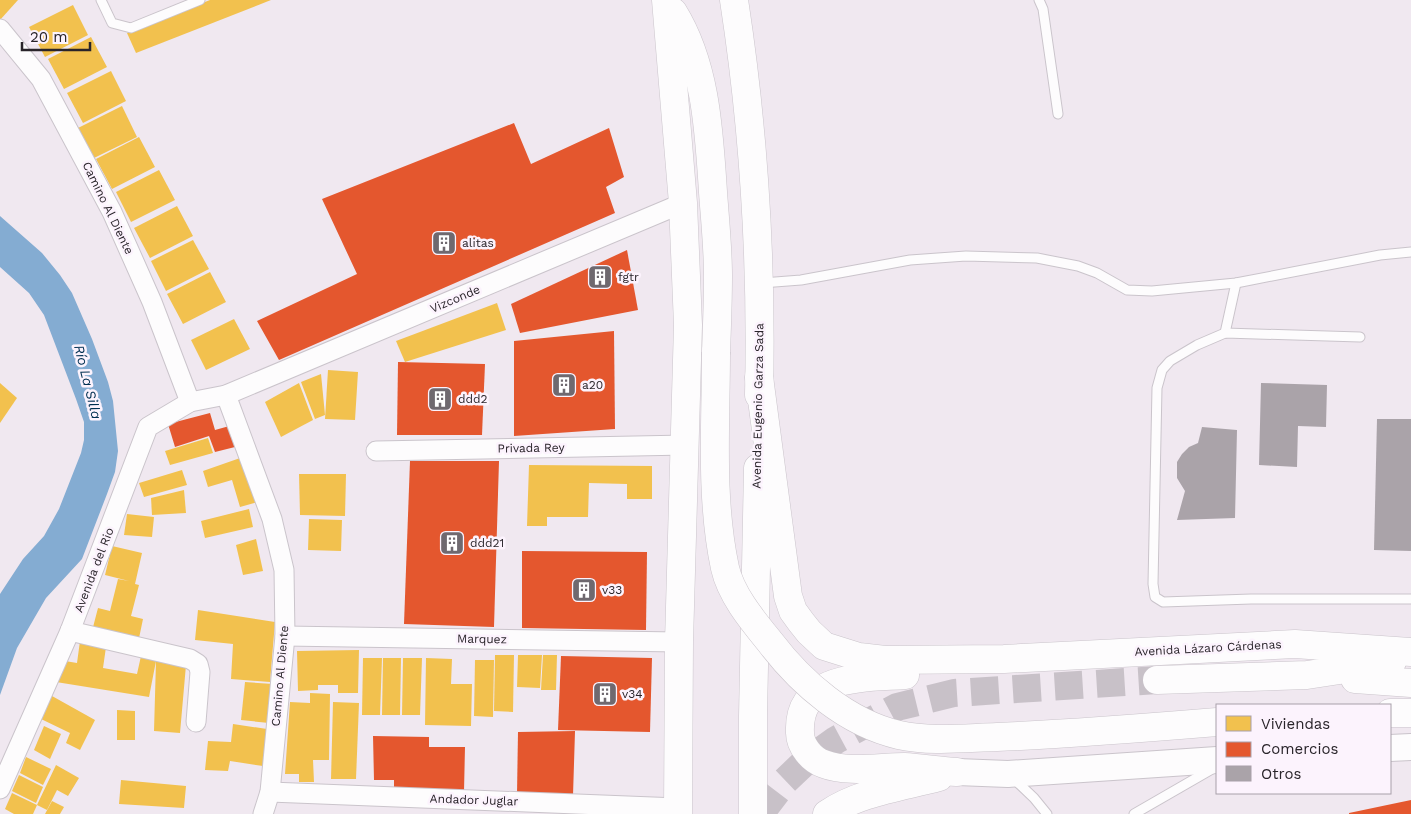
<svg xmlns="http://www.w3.org/2000/svg" width="1411" height="814" viewBox="0 0 1411 814" font-family="'Work Sans',sans-serif">
	<style>
		.water { fill: #84acd2 }
		.homes { fill: #f2c14e }
		.shops { fill: #e4572e }
		.building { fill: #aaa3a9 }
		.lines { fill: none; stroke-linecap: round; stroke-linejoin: round }
		.trunk-tunnel { stroke: #c8c1c8; stroke-width: 28; stroke-dasharray: 28 14; stroke-linecap: butt }
		.service-casing { stroke: #cac4cb; stroke-width: 11 }
		.minor-casing { stroke: #cac4cb; stroke-width: 21 }
		.secondary-casing { stroke: #cac4cb; stroke-width: 28 }
		.trunk-casing { stroke: #cac4cb; stroke-width: 29 }
		.service { stroke: #fdfcfd; stroke-width: 9 }
		.minor { stroke: #fdfcfd; stroke-width: 19 }
		.secondary { stroke: #fdfcfd; stroke-width: 26 }
		.trunk { stroke: #fdfcfd; stroke-width: 28 }
		.trunk-bridge-casing { stroke: #cac4cb; stroke-width: 29; stroke-linecap: butt }
		.trunk-bridge { stroke: #fdfcfd; stroke-width: 28 }
		.labels { text-anchor: middle; stroke-width: 5; stroke-linejoin: round; paint-order: stroke }
		.street-label { font-size: 12px; fill: #29242a; stroke: #fcf3fd }
		.poi-label { font-size: 12px; fill: #29242a; stroke: #fcf3fd; text-anchor: start }
		.water-label { font-size: 14px; font-style: italic; fill: #002f51; stroke: #fcf3fd }
	</style>
	<rect width="100%" height="100%" fill="#f0e8f0"/>
	<!-- water -->
	<polygon class="water" points="0,216 42,253 60,275 72,293 92,339 108,382 113,401 118,451 115,472 107,494 82,559 46,598 17,648 0,695 0,594 23,559 44,536 59,509 81,453 84,440 84,422 76,399 44,315 29,293 0,267"/>
	<!-- homes -->
	<g class="homes">
		<polygon points="0,0 18,0 0,20"/>
		<polygon points="210,0 271,0 136,53 127,33"/>
		<polygon points="73,5 88,35 45,57 29,27"/>
		<polygon points="91,37 107,67 64,89 48,59"/>
		<polygon points="111,71 126,101 83,123 67,93"/>
		<polygon points="122,106 137,137 94,158 78,128"/>
		<polygon points="139,137 155,167 112,189 96,159"/>
		<polygon points="159,170 175,200 131,222 116,192"/>
		<polygon points="177,206 193,236 150,258 134,228"/>
		<polygon points="193,240 209,269 166,291 151,261"/>
		<polygon points="210,272 226,302 183,324 167,294"/>
		<polygon points="497,303 506,330 405,362 396,341"/>
		<polygon points="234,319 250,349 206,370 191,340"/>
		<polygon points="328,370 358,372 355,420 325,419"/>
		<polygon points="321,374 325,415 315,419 301,382"/>
		<polygon points="0,383 17,398 0,423"/>
		<polygon points="299,383 313,420 281,437 265,402"/>
		<polygon points="208,438 213,453 170,465 165,451"/>
		<polygon points="243,457 258,502 240,507 232,480 208,487 203,471"/>
		<polygon points="529,465 652,466 652,499 627,499 627,484 589,483 588,517 547,517 547,526 527,526"/>
		<polygon points="182,470 187,485 144,497 139,483"/>
		<polygon points="299,474 346,474 345,516 300,515"/>
		<polygon points="184,490 186,513 152,515 151,498"/>
		<polygon points="249,509 253,527 205,538 201,521"/>
		<polygon points="127,514 154,517 152,537 124,535"/>
		<polygon points="309,519 342,520 341,551 308,550"/>
		<polygon points="256,539 263,571 243,575 236,545"/>
		<polygon points="112,546 142,553 135,584 139,585 131,616 143,619 138,643 92,631 98,608 110,611 118,579 129,581 105,575"/>
		<polygon points="198,610 275,622 270,682 231,679 233,644 195,640"/>
		<polygon points="80,641 106,647 103,668 137,674 141,656 186,665 180,733 154,731 156,661 149,697 56,682 59,660 77,663"/>
		<polygon points="359,650 358,693 338,693 338,685 318,685 318,690 298,691 297,651"/>
		<polygon points="495,655 514,655 513,712 494,711"/>
		<polygon points="518,655 542,655 540,688 517,687"/>
		<polygon points="543,655 557,655 556,690 541,690"/>
		<polygon points="363,658 382,658 380,715 362,715"/>
		<polygon points="383,658 401,658 400,715 382,715"/>
		<polygon points="403,658 422,658 420,715 402,715"/>
		<polygon points="426,658 452,659 451,684 472,684 471,726 425,725"/>
		<polygon points="475,660 494,660 493,717 474,716"/>
		<polygon points="245,682 273,684 269,723 241,720"/>
		<polygon points="310,693 330,694 329,760 313,760 314,782 299,782 299,774 285,774 290,702 310,703"/>
		<polygon points="52,696 95,720 80,750 66,743 70,733 41,719"/>
		<polygon points="333,702 359,703 356,779 331,779"/>
		<polygon points="117,710 135,711 135,740 117,740"/>
		<polygon points="233,724 267,729 263,766 230,761 228,771 205,770 208,741 231,742"/>
		<polygon points="44,726 61,734 50,759 34,750"/>
		<polygon points="26,757 51,769 43,785 20,773"/>
		<polygon points="56,765 79,778 68,796 57,790 47,810 37,805"/>
		<polygon points="19,775 43,787 36,803 12,791"/>
		<polygon points="121,780 186,786 184,808 119,804"/>
		<polygon points="12,793 37,805 33,814 14,814 5,809"/>
		<polygon points="52,801 64,807 60,814 45,814"/>
	</g>
	<!-- shops -->
	<g class="shops">
		<polygon points="514,123 531,164 609,128 624,177 606,187 615,213 279,360 257,321 357,274 322,199"/>
		<polygon points="627,250 638,310 520,333 511,304"/>
		<polygon points="614,331 615,429 514,436 514,341"/>
		<polygon points="398,362 485,364 482,435 397,435"/>
		<polygon points="210,413 215,430 233,425 239,446 215,452 209,436 175,447 168,424"/>
		<polygon points="410,461 499,461 494,627 404,624"/>
		<polygon points="522,551 647,552 646,630 522,628"/>
		<polygon points="561,656 652,658 650,732 558,730"/>
		<polygon points="575,731 573,795 517,794 518,732"/>
		<polygon points="373,736 429,737 429,747 465,747 464,792 394,791 394,780 374,780"/>
		<polygon points="1411,800 1411,814 1349,814 1349,813"/>
	</g>
	<!-- building -->
	<g class="building">
		<polygon points="1261,383 1327,385 1326,427 1298,426 1297,467 1259,465"/>
		<polygon points="1377,419 1411,419 1411,551 1374,550"/>
		<polygon points="1202,427 1237,430 1235,518 1177,520 1185,491 1177,478 1177,462 1182,454 1189,447 1198,443"/>
	</g>
	<g class="lines">
		<!-- trunk-tunnel -->
		<polyline class="trunk-tunnel" points="760,814 785,781 805,762 836,740 897,707 954,693 1157,680"/>
		<defs>
			<g id="service">
				<polyline points="101,0 112,23 131,28 200,0"/>
				<polyline points="1039,0 1043,9 1058,114"/>
				<polyline points="761,283 801,280 910,260 966,256 1037,258 1078,266 1097,273 1127,290 1152,291 1236,283 1380,255 1411,252"/>
				<polyline points="1225,333 1236,283"/>
				<polyline points="1360,337 1225,333 1197,345 1170,361 1162,370 1157,388 1153,584 1155,597 1163,602 1251,599 1411,599"/>
				<polyline points="1014,779 1034,798 1047,814"/>
				<polyline points="1134,814 1212,769"/>
			</g>
			<g id="minor">
				<polyline points="0,29 41,79 112,212 152,302 190,402"/>
				<polyline points="226,395 272,519 284,570 285,636 270,792 263,814"/>
				<polyline points="376,451 686,445"/>
				<polyline points="70,631 190,659 198,664 200,672 196,722"/>
				<polyline points="285,636 679,642"/>
				<polyline points="0,789 70,631 148,427 190,402 226,395 683,203"/>
				<polyline points="270,792 678,808"/>
			</g>
			<g id="secondary">
				<polyline points="1390,748 1411,747"/>
				<polyline points="957,772 1008,774 1217,760"/>
			</g>
			<g id="trunk">
				<polyline points="666,0 683,203 688,325 679,642 678,814"/>
				<path d="M734,0C754,130 762,263 759,395"/>
				<path d="M673,12C706,65 709,131 713,192C715,220 718,248 718,276C718,301 717,327 716,352"/>
				<polyline points="759,377 788,596 793,611 801,622 809,632 824,646 859,657 885,660 1004,659 1295,644 1411,652"/>
				<path d="M905,675C864,678 797,674 800,733C800,746 812,760 824,764C847,773 880,767 904,767C922,768 940,771 957,772"/>
				<polyline points="1355,679 1411,683"/>
				<polyline points="1157,680 1307,675 1392,662"/>
				<polyline points="1390,713 1411,713"/>
				<polyline points="753,814 753,716 758,468"/>
				<path d="M827,814C859,792 902,787 939,777"/>
			</g>
		</defs>
		<!-- service casing -->
		<use href="#service" class="service-casing"/>
		<!-- minor casing -->
		<use href="#minor" class="minor-casing"/>
		<!-- secondary casing -->
		<use href="#secondary" class="secondary-casing"/>
		<!-- trunk casing -->
		<use href="#trunk" class="trunk-casing"/>
		<!-- service -->
		<use href="#service" class="service"/>
		<!-- minor -->
		<use href="#minor" class="minor"/>
		<!-- secondary -->
		<use href="#secondary" class="secondary"/>
		<!-- trunk -->
		<use href="#trunk" class="trunk"/>
		<defs>
			<path id="trunk-bridge" d="M716,352C716,424 710,498 725,568C731,595 753,621 770,642C801,683 847,723 899,735C930,742 965,738 997,737C1071,734 1144,728 1217,722"/>
		</defs>
		<!-- trunk-bridge casing -->
		<use href="#trunk-bridge" class="trunk-bridge-casing"/>
		<!-- trunk-bridge -->
		<use href="#trunk-bridge" class="trunk-bridge"/>
	</g>
	<!-- icons -->
	<defs>
		<symbol id="building-square" viewBox="-11 -11 22 22"><rect x="-9" y="-9" width="18" height="18" rx="4" fill="#6f696f" stroke="#fcf3fd"/><path d="M-4-6H4V6H1V3H-1V6H-4ZM-2.5-4.3h1.7v1.8h-1.7ZM.8-4.3h1.7v1.8H.8ZM-2.5-1h1.7V.8h-1.7ZM.8-1h1.7V.8H.8Z" fill="#fff"/></symbol>
	</defs>
	<g fill-rule="evenodd">
		<use href="#building-square" x="430" y="229" width="28" height="28"/>
		<use href="#building-square" x="586" y="263" width="28" height="28"/>
		<use href="#building-square" x="550" y="371" width="28" height="28"/>
		<use href="#building-square" x="426" y="385" width="28" height="28"/>
		<use href="#building-square" x="438" y="529" width="28" height="28"/>
		<use href="#building-square" x="570" y="576" width="28" height="28"/>
		<use href="#building-square" x="591" y="680" width="28" height="28"/>
	</g>
	<g class="labels">
		<!-- street labels -->
		<g class="street-label">
			<text transform="translate(108 208) rotate(64)" y="4">Camino Al Diente</text>
			<text transform="translate(455 299) rotate(-23)" y="4">Vizconde</text>
			<text transform="translate(758 406) rotate(-89)" y="4">Avenida Eugenio Garza Sada</text>
			<text transform="translate(531 448) rotate(-1)" y="4">Privada Rey</text>
			<text transform="translate(94 570) rotate(-69)" y="4">Avenida del Rio</text>
			<text transform="translate(482 639) rotate(1)" y="4">Marquez</text>
			<text transform="translate(1208 648) rotate(-3)" y="4">Avenida Lázaro Cárdenas</text>
			<text transform="translate(280 676) rotate(-85)" y="4">Camino Al Diente</text>
			<text transform="translate(474 800) rotate(2)" y="4">Andador Juglar</text>
		</g>
		<!-- poi labels -->
		<g class="poi-label">
			<text x="462" y="247">alitas</text>
			<text x="618" y="281">fgtr</text>
			<text x="582" y="389">a20</text>
			<text x="458" y="403">ddd2</text>
			<text x="470" y="547">ddd21</text>
			<text x="602" y="594">v33</text>
			<text x="622" y="698">v34</text>
		</g>
		<!-- water labels -->
		<g class="water-label">
			<text transform="translate(88 382) rotate(76)" y="5">Río La Silla</text>
		</g>
	</g>
	<!-- legend -->
	<rect x="1216" y="704" width="175" height="90" fill="#fcf3fd" stroke="#a8a0a9"/>
	<rect x="1226" y="716" width="25" height="15" fill="#f2c14e" stroke="#a8a0a9"/>
	<text x="1261" y="729" font-size="15" fill="#29242a">Viviendas</text>
	<rect x="1226" y="742" width="25" height="15" fill="#e4572e" stroke="#a8a0a9"/>
	<text x="1261" y="754" font-size="15" fill="#29242a">Comercios</text>
	<rect x="1226" y="766" width="25" height="15" fill="#aaa3a9" stroke="#a8a0a9"/>
	<text x="1261" y="779" font-size="15" fill="#29242a">Otros</text>
	<!-- scale -->
	<path d="M22 42v8h68v-8" fill="none" stroke="#29242a" stroke-width="2.5"/>
	<text x="30" y="42" font-size="15" fill="#29242a" stroke="#fcf3fd" stroke-width="4" paint-order="stroke">20 m</text>
</svg>
